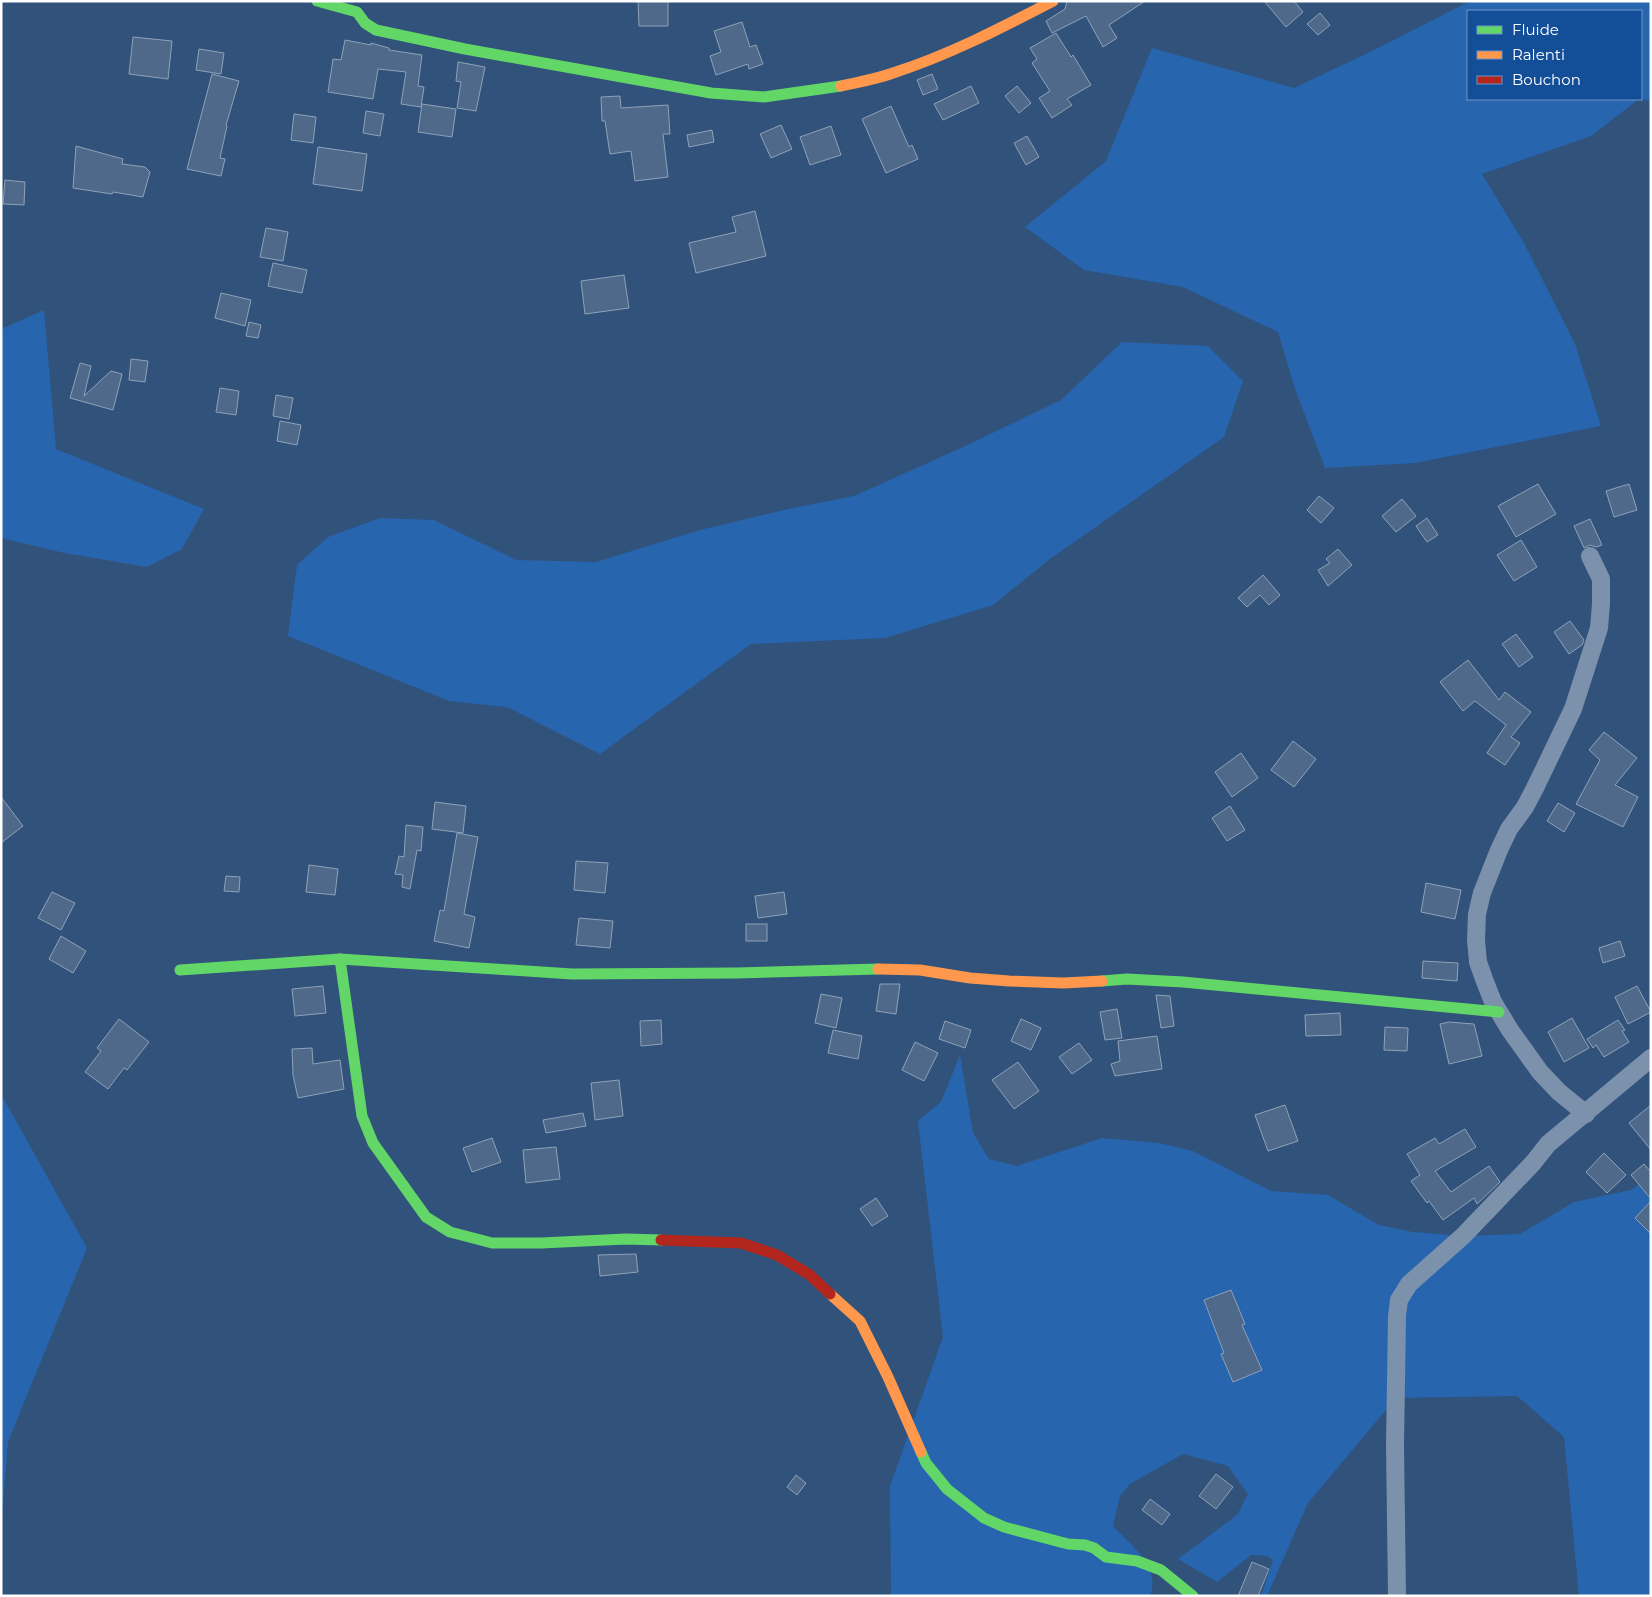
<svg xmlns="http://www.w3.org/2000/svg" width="1652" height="1597" viewBox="0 0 1652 1597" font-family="Montserrat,sans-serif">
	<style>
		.green { fill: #2765ae; fill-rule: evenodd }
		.building { fill: #4e6989; stroke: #8fa2b9 }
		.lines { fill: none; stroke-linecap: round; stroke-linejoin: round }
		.street { stroke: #7b91ac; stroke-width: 18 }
		.fast { stroke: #63d668; stroke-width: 11 }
		.slow { stroke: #ff974d; stroke-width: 11 }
		.jam { stroke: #b3261e; stroke-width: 11 }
	</style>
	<rect width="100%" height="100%" fill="#31527a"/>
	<!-- green -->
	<g class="green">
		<path d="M1470,1H1651V101L1639,99L1591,136L1482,174L1524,243L1575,344L1601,426L1415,463L1325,468L1295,389L1278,332L1183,287L1084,270L1025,227L1106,161L1152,48L1294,88L1374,50ZM1468,11H1641V99H1468Z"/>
		<polygon points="44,310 56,449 204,509 182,549 147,567 64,553 1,538 1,329"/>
		<polygon points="1122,342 1208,346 1243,381 1224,437 1050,559 993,605 885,638 751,644 600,754 507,707 449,701 288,636 297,565 328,537 380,518 434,520 516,560 596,562 700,530 788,509 854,496 961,448 1061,400"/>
		<path d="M960,1055L973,1133L989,1159L1017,1166L1102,1138L1159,1143L1193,1151L1271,1191L1328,1195L1379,1225L1413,1232L1463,1236L1520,1234L1574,1202L1631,1190L1651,1176V1596H1579L1564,1437L1517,1396L1396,1398L1308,1503L1267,1596H1261L1273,1560L1267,1556L1251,1555L1217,1582L1178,1559L1237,1515L1248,1494L1228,1466L1183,1454L1130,1484L1120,1496L1113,1526C1130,1544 1162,1567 1150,1596H891L890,1486L943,1337L918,1121L941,1102Z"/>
		<polygon points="1,1094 87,1248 8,1442 1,1529"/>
	</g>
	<!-- building -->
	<g class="building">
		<polygon points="638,1 668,1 668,26 639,26"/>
		<polygon points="1067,1 1145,1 1109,25 1117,38 1103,47 1086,16 1052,33 1046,21 1065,9"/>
		<polygon points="1264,1 1294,1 1303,12 1286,27"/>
		<polygon points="1320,13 1330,25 1318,35 1307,24"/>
		<polygon points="742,22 750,47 756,45 763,64 749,69 748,64 716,75 710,56 721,52 714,31"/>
		<polygon points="1056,33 1071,57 1073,55 1091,85 1067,99 1072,105 1052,118 1039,98 1050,91 1032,63 1037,59 1030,48"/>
		<polygon points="133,37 172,41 168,79 129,74"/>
		<polygon points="345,40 371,45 371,43 389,48 389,50 422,55 418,86 424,87 421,107 401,104 406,72 378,69 373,99 328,92 333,59 341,60"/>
		<polygon points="199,49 224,53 221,74 196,70"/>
		<polygon points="458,62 485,67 476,111 457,108 461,82 456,81"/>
		<polygon points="212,74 239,81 226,125 227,126 220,158 225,159 221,176 187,169"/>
		<polygon points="932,74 938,89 923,95 917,80"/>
		<polygon points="971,86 979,103 943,120 934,104"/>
		<polygon points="1017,86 1031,103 1019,113 1005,96"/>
		<polygon points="620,96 621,108 668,105 670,134 663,134 668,177 635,181 631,151 610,154 605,121 602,121 601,97"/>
		<polygon points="422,104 456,109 452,137 418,132"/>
		<polygon points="891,106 909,147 912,145 918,159 886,173 862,119"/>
		<polygon points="366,111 384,114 380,136 363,133"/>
		<polygon points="294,114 316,117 313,143 291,140"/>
		<polygon points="781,125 792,149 771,158 760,134"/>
		<polygon points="831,126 841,155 810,165 800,137"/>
		<polygon points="712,130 714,142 689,147 687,135"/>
		<polygon points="1027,136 1039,157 1026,165 1014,143"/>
		<polygon points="76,146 123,159 122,164 145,167 150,172 143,197 113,192 112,194 73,188"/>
		<polygon points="318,147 367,154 362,191 313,184"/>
		<polygon points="5,180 25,182 24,205 3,204"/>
		<polygon points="755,211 766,256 696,273 689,243 736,232 732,217"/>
		<polygon points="266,228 288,232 283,261 260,257"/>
		<polygon points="273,263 307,270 302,293 268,286"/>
		<polygon points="624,275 629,308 585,314 581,281"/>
		<polygon points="221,293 251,300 245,326 215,318"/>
		<polygon points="249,322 261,325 258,338 246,336"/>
		<polygon points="131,359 148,361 145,382 129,380"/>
		<polygon points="80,363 91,366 84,396 111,371 122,374 113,410 70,398"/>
		<polygon points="220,388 239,391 236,415 216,412"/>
		<polygon points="276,395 293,398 289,419 273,416"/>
		<polygon points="280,421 301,425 297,445 277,441"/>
		<polygon points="1538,484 1556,514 1516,537 1498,506"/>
		<polygon points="1629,484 1637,510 1614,517 1606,491"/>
		<polygon points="1319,496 1334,508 1321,523 1307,510"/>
		<polygon points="1402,499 1416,516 1396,532 1382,516"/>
		<polygon points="1427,518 1438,535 1427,542 1416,526"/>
		<polygon points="1590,519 1602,545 1596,547 1590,545 1584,548 1574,526"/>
		<polygon points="1521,540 1537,567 1514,581 1497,555"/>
		<polygon points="1338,549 1352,565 1328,586 1318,570 1330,563 1326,559"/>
		<polygon points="1263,575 1280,595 1269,605 1260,595 1247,607 1238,598"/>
		<polygon points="1570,621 1584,640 1582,645 1569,654 1554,632"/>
		<polygon points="1516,634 1533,657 1519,667 1502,644"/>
		<polygon points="1468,660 1499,700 1505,692 1531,712 1511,737 1520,743 1505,765 1487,753 1506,725 1475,701 1463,711 1440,682"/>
		<polygon points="1604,732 1637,758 1615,785 1638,797 1623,827 1576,804 1600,760 1589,750"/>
		<polygon points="1293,741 1316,759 1294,787 1271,770"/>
		<polygon points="1241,753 1258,778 1232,797 1215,772"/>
		<polygon points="1,797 23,826 1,843"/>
		<polygon points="435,802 466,806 463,833 432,829"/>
		<polygon points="1558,803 1575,813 1564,832 1547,821"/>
		<polygon points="1230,806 1245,830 1227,841 1212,818"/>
		<polygon points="406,825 423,827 421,851 417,850 410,889 402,887 403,875 395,874 399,856 404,857"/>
		<polygon points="457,833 478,837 464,914 475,917 469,948 434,941 440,910 444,911"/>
		<polygon points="576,861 608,863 605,893 574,890"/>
		<polygon points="309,865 338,869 335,895 306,892"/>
		<polygon points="226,876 240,877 239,892 224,891"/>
		<polygon points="1426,883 1461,890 1455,919 1421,912"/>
		<polygon points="52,892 75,903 61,930 38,918"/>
		<polygon points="784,892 787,914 758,918 755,896"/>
		<polygon points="579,918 613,921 610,948 576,945"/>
		<rect x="746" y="924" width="21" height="17"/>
		<polygon points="61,936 86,951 73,973 49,959"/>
		<polygon points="1620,941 1625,956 1603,963 1599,948"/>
		<polygon points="1423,961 1458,963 1457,981 1422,978"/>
		<polygon points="880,984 900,984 896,1014 876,1011"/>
		<polygon points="323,986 326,1013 295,1016 292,989"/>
		<polygon points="1637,986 1651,1012 1628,1024 1615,997"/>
		<polygon points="821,994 842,998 836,1028 815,1023"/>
		<polygon points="1156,995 1170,996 1174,1026 1161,1028"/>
		<polygon points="1117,1009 1122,1038 1105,1040 1100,1012"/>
		<polygon points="1340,1013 1341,1035 1306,1036 1305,1015"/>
		<polygon points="1572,1018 1589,1048 1564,1062 1548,1032"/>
		<polygon points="119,1019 149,1042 127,1070 124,1068 108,1089 85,1072 101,1051 97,1048"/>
		<polygon points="1021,1019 1041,1028 1031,1050 1011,1041"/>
		<polygon points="661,1020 662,1044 641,1046 640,1021"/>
		<polygon points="1618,1020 1625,1030 1622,1031 1629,1042 1604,1057 1596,1045 1593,1048 1587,1039"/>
		<polygon points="945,1021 971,1030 965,1048 939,1039"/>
		<polygon points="1449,1022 1474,1024 1482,1056 1449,1064 1440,1024"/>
		<polygon points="1385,1027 1408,1028 1407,1051 1384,1050"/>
		<polygon points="833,1030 862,1036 858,1059 828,1053"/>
		<polygon points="1157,1036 1162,1069 1115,1076 1111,1064 1120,1061 1118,1041"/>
		<polygon points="915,1042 938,1053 924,1081 902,1070"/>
		<polygon points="1079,1043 1092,1060 1072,1074 1059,1057"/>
		<polygon points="312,1048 313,1064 340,1060 344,1089 298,1098 293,1075 292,1049"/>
		<polygon points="1018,1062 1039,1091 1014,1109 992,1080"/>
		<polygon points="619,1080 623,1116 595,1120 591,1083"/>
		<polygon points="1285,1105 1298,1141 1268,1151 1255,1115"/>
		<polygon points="1651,1105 1651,1150 1629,1123"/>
		<polygon points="583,1113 586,1126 546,1133 543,1120"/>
		<polygon points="1465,1129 1476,1147 1435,1171 1451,1192 1489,1166 1500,1182 1477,1204 1474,1198 1443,1220 1429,1201 1427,1203 1411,1181 1420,1175 1407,1154 1435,1138 1439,1144"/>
		<polygon points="492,1138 501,1162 472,1172 463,1148"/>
		<polygon points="556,1147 560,1179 526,1183 523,1150"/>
		<polygon points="1604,1153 1626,1175 1607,1193 1586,1172"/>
		<polygon points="1644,1164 1651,1172 1651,1199 1631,1175"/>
		<polygon points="876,1198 888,1216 872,1226 860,1209"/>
		<polygon points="1651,1201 1651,1234 1635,1218"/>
		<polygon points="636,1254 638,1272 600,1276 598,1255"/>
		<polygon points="1231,1290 1245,1324 1242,1325 1262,1370 1233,1382 1221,1354 1224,1353 1204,1300"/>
		<polygon points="1216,1474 1233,1487 1216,1509 1199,1496"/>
		<polygon points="796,1475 806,1483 797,1495 787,1487"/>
		<polygon points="1150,1499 1170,1514 1162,1525 1142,1510"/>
		<polygon points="1252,1562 1269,1569 1258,1596 1238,1596"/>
	</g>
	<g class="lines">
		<!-- street -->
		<g class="street">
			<polyline points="1586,1114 1559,1092 1540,1072 1510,1030 1493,1002 1484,979 1478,962 1476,940 1477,914 1482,893 1499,850 1509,829 1525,807 1535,788 1573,709 1599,628 1601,604 1601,579 1590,556"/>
			<polyline points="1397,1596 1395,1445 1397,1316 1399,1300 1409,1284 1463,1236 1533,1163 1548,1144 1651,1058"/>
		</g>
		<!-- fast -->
		<g class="fast">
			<polyline points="317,1 357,12 365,23 376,30 465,49 711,93 764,97 841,86"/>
			<polyline points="340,959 362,1116 373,1143 426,1217 450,1232 492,1243 541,1243 626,1239 661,1240"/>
			<polyline points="180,970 340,959 572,974 736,973 878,969"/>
			<polyline points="1102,981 1127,979 1183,982 1499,1012"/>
			<polyline points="921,1452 926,1463 947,1489 984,1518 1004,1527 1068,1544 1085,1545 1094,1548 1106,1557 1137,1561 1161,1570 1193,1596"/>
		</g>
		<!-- slow -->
		<g class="slow">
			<path d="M841,86C858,82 877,79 893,73C949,55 1001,28 1053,1"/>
			<polyline points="878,969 920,970 970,978 1009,981 1063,983 1102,981"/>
			<polyline points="830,1294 860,1321 888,1377 921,1452"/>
		</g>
		<!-- jam -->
		<polyline class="jam" points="661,1240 741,1243 777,1255 810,1275 830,1294"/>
	</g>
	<!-- border -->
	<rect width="1652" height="1597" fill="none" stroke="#ffffff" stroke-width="5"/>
	<!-- legend -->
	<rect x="1467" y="10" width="175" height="90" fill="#134e98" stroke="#7195c1"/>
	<rect x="1477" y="26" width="25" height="8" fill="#63d668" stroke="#7195c1"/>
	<text x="1512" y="35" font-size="15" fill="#ffffff">Fluide</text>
	<rect x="1477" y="51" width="25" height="8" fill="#ff974d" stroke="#7195c1"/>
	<text x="1512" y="60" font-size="15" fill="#ffffff">Ralenti</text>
	<rect x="1477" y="76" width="25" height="8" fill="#b3261e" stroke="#7195c1"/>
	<text x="1512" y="85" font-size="15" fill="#ffffff">Bouchon</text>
</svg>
